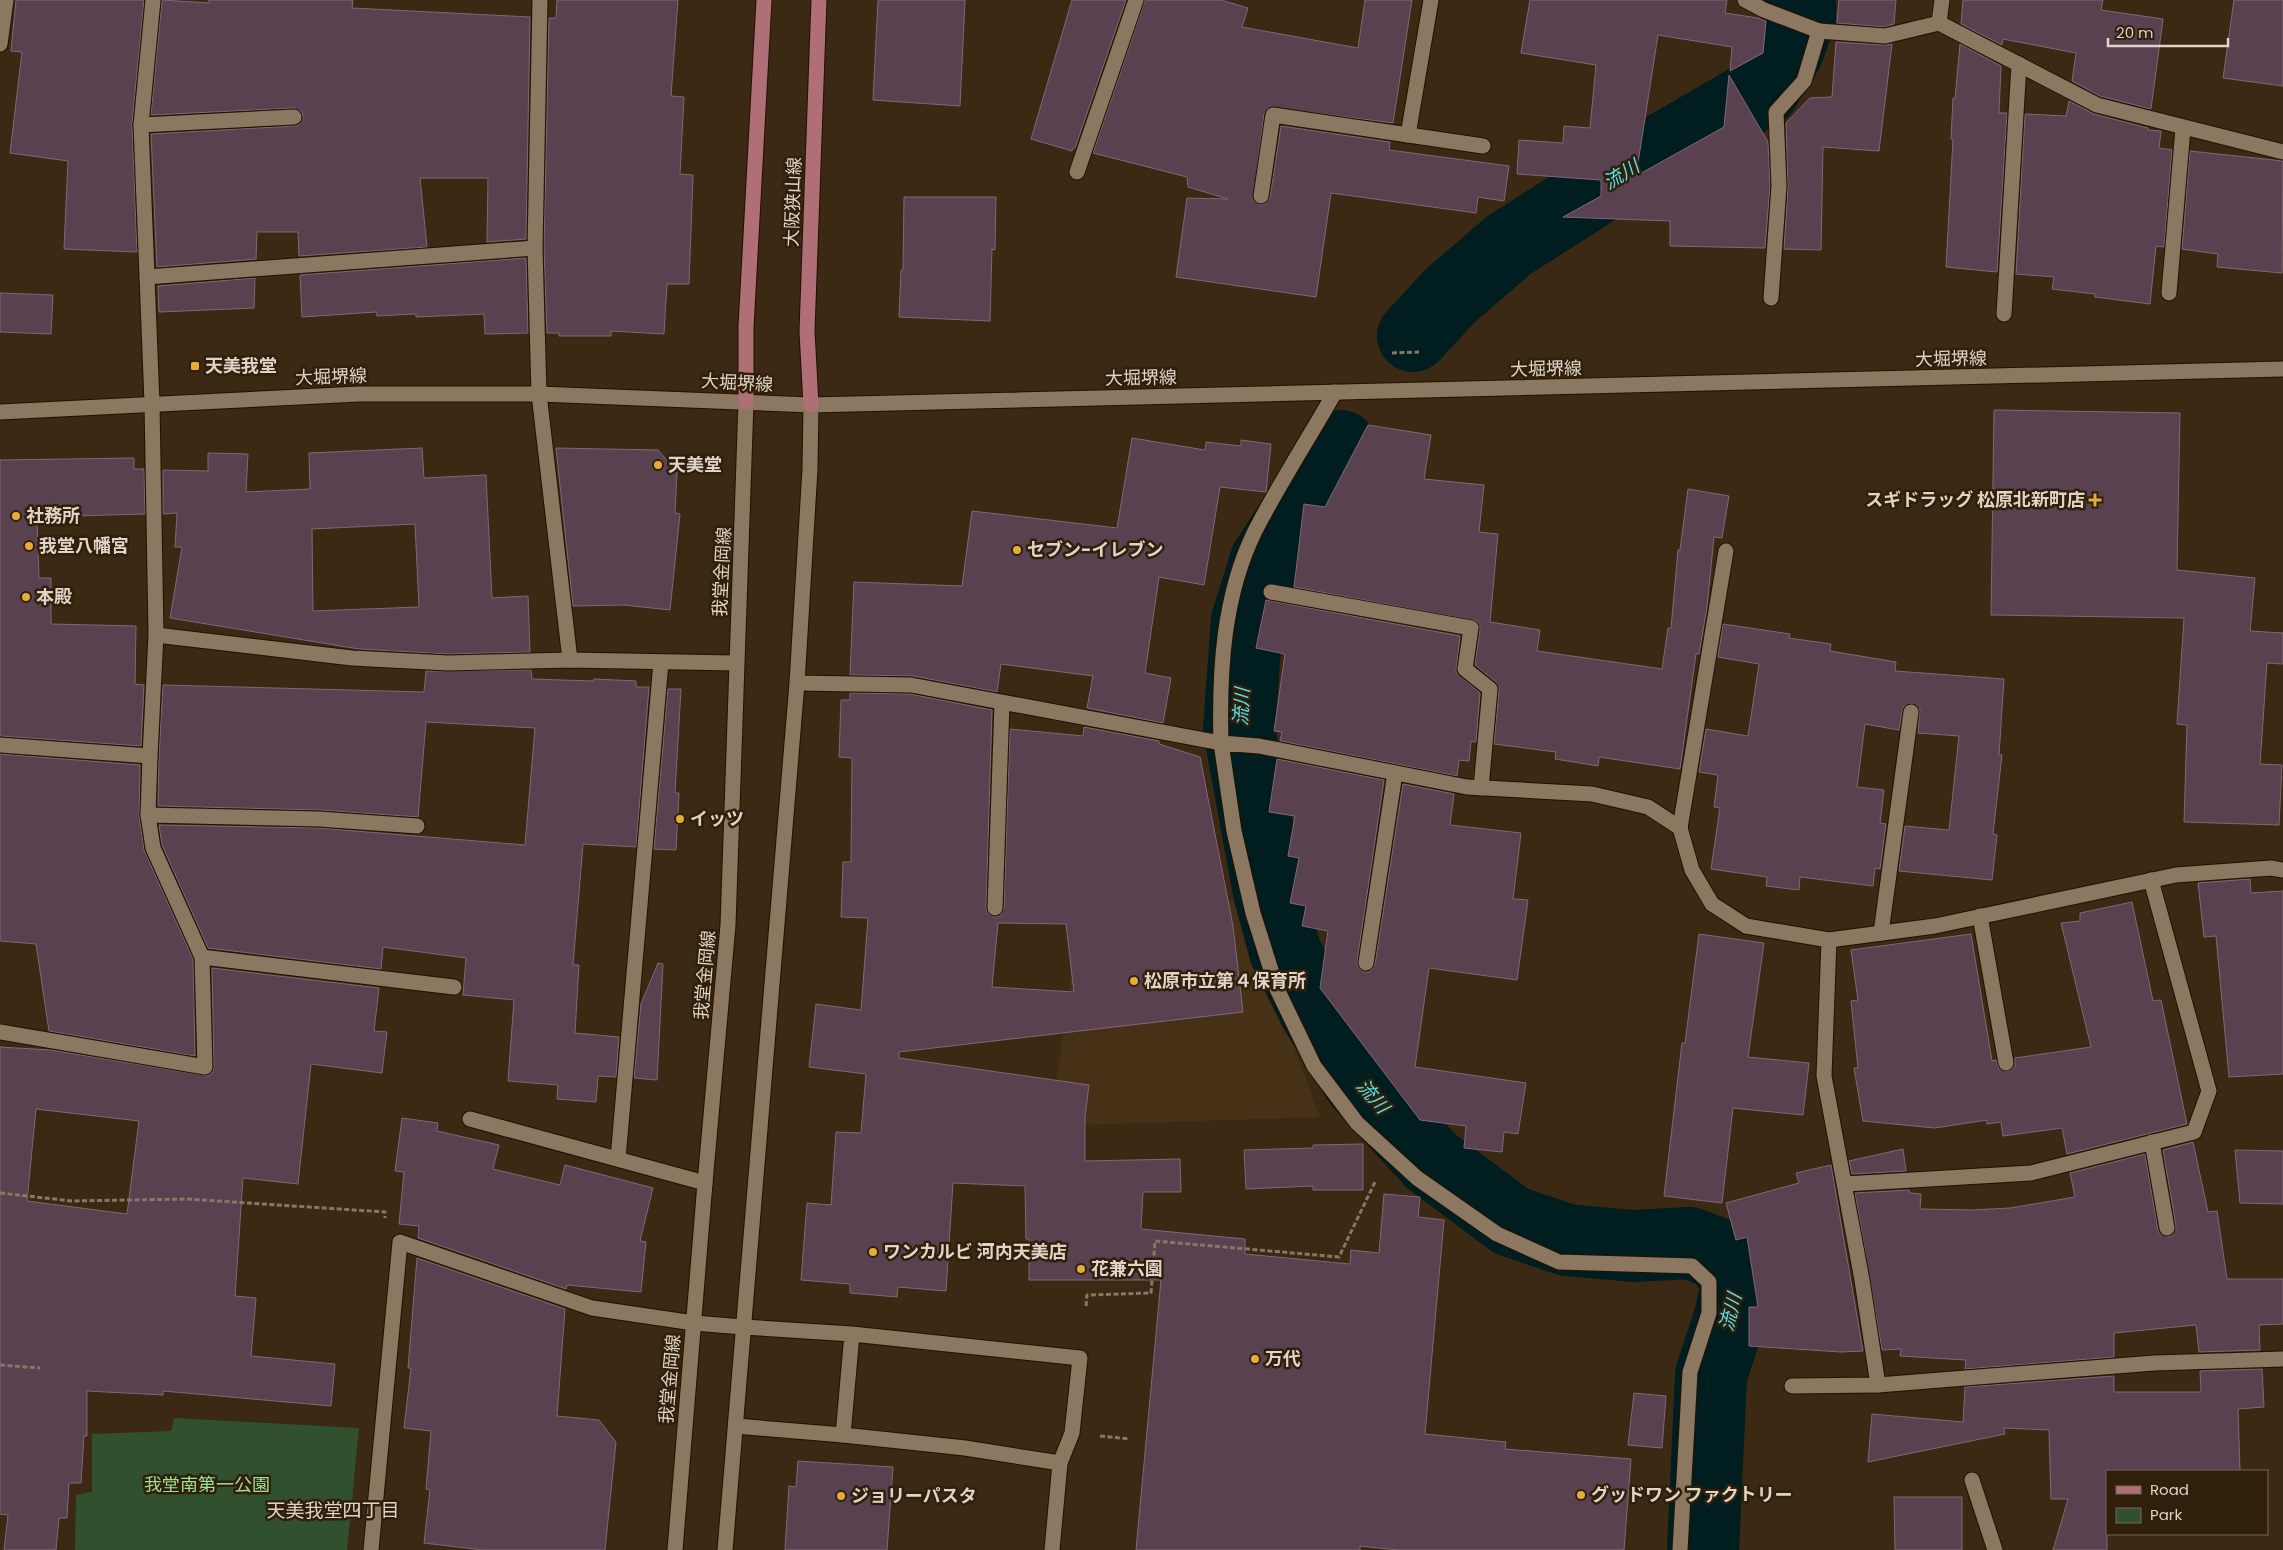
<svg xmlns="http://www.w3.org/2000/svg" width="2283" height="1550" viewBox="0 0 2283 1550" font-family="Poppins,'Noto Sans JP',sans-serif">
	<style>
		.built { fill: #473116 }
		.green { fill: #30502e }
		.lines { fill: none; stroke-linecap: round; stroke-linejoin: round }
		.river { stroke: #001d1f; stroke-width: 72 }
		.building { fill: #5a4150; stroke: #826777; fill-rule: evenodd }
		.service-casing { stroke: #211100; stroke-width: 17 }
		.minor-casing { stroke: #211100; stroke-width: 17 }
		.secondary-casing { stroke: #211100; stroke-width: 17 }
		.primary-casing { stroke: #211100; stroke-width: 17 }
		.path { stroke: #877866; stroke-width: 3; stroke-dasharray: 5 2.5; stroke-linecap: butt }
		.service { stroke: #8c7760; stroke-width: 15 }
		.minor { stroke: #8c7760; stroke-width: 15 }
		.secondary { stroke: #8c7760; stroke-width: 15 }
		.primary { stroke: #b06f77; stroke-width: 15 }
		.poi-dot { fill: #e6ad36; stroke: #301f0a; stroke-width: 2 }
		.labels { text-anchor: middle; stroke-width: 5; stroke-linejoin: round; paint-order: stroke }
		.street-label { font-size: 18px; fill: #dfd4c7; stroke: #301f0a }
		.poi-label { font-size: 18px; font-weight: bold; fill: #dfd4c7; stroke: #301f0a; text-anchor: start }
		.park-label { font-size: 18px; fill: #9be196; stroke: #301f0a }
		.water-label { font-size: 19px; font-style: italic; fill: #4fe4ef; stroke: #301f0a }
		.neighbourhood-label { font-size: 19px; fill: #dfd4c7; stroke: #301f0a }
	</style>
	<rect width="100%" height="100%" fill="#3b2914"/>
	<!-- built -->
	<polygon class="built" points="1240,902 1320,1117 1051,1126 1079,911"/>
	<!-- green -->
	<polygon class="green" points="174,1418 359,1428 347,1550 75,1550 76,1495 92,1492 92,1434 171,1431"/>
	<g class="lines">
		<!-- river -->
		<g class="river">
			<polyline points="1413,336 1451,295 1509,245 1625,171 1763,91 1788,51 1800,17 1800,0"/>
			<polyline points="1341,446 1266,560 1247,621 1239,729 1269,892 1285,951 1315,1011 1358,1081 1431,1161 1511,1221 1567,1240 1633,1246 1690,1243 1721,1255 1737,1283 1730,1317 1711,1375 1703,1550"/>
		</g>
	</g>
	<!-- building -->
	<g class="building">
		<polygon points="16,0 144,0 132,124 137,252 64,249 68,161 10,153 22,52 11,51"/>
		<polygon points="162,0 209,3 209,0 353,0 352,8 530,17 526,239 487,242 488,178 420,178 427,247 299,256 298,232 257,232 256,259 157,267 151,134 294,126 299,125 303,117 302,112 294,108 151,115"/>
		<polygon points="557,0 678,0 671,96 684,97 680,174 693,175 689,284 667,284 664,334 611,331 611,336 559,336 559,333 547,333 544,248 549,18 556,18"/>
		<polygon points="878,0 965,0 960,106 873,100"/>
		<polygon points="1072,0 1126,0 1075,148 1073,148 1072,151 1031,139"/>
		<polygon points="1145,0 1221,0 1248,8 1242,27 1358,48 1365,0 1412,0 1393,123 1269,107 1264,114 1253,200 1260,205 1265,204 1270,198 1281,126 1390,142 1389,150 1509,166 1504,201 1478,197 1476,213 1331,193 1316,297 1176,277 1187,198 1228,199 1188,187 1187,177 1093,153"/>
		<polygon points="1530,0 1727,0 1725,13 1758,18 1766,21 1763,53 1730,71 1732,47 1658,35 1636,176 1724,127 1729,75 1768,142 1770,186 1765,248 1670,246 1670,221 1563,217 1601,196 1601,180 1517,174 1519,140 1563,143 1564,126 1590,128 1596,65 1521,53"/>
		<polygon points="1839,0 1896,0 1894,24 1884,27 1837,23"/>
		<polygon points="1963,0 2103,0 2101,10 2163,19 2151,109 2100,96 2072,81 2076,53 2003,39 2002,45 1961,24"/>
		<polygon points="2234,0 2283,0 2283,86 2223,78"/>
		<polygon points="1836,42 1884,45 1892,44 1879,151 1823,147 1821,250 1784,249 1788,187 1786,123 1810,98 1832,97"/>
		<polygon points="1960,44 2001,66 1999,113 2007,113 1997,272 1946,267 1953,139 1951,139 1953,98 1955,99"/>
		<polygon points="2069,101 2094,114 2148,128 2148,130 2161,131 2159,148 2172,150 2164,247 2156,246 2150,304 2095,297 2095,294 2052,289 2054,277 2016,274 2025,114 2066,116"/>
		<polygon points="2190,151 2283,161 2282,273 2217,267 2218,254 2182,249"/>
		<polygon points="904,197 996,197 995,250 992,249 990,321 899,317 901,270 903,270"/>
		<polygon points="526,258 528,333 485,334 484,314 416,317 416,314 377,316 376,312 302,317 300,275"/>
		<polygon points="255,278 254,308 159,312 158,286"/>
		<polygon points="0,293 53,295 51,334 0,332"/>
		<polygon points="1994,410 2180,413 2177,570 2255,578 2250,631 2283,633 2283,664 2267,663 2260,764 2282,765 2279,825 2184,822 2187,725 2177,724 2184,618 1991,615"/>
		<polygon points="1368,425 1431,435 1424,479 1484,485 1479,532 1498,534 1490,622 1540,630 1537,651 1662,669 1668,628 1671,628 1678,550 1680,550 1688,489 1729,496 1722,538 1714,537 1707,607 1699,654 1696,654 1680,769 1599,757 1598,766 1555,759 1556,752 1494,744 1499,689 1496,682 1475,665 1480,629 1477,621 1294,587 1304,504 1325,507"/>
		<polygon points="1132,438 1205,450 1206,442 1241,446 1241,440 1271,444 1266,492 1220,487 1204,585 1159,577 1145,673 1171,678 1163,723 1087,708 1093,676 1001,664 997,692 913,676 850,675 854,582 962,586 972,511 1117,528"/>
		<path d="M422,448L424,478L486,475L492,598L528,596L530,652L448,654L359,649L170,618L182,547H175L177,513L163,514V470L208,471V453L248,454L246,492L310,489L309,453ZM415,524L419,607L313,611L312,529Z"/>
		<polygon points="556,448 658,450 677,472 675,513 680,514 670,610 624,605 573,606"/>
		<polygon points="134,458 134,469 144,469 145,514 37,517 39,578 51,578 51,624 136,626 135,684 144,685 141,746 0,736 0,460"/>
		<polygon points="1266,600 1460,636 1456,672 1480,693 1476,742 1471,741 1469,761 1459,760 1457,776 1280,741 1282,732 1274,731 1285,654 1256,648"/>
		<polygon points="1723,624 1790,634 1789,638 1831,644 1830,651 1896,662 1895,671 2004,679 1999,755 2002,755 1993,834 1997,835 1992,880 1899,871 1905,826 1949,830 1959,736 1918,733 1920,709 1912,703 1903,707 1899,730 1865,724 1857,787 1884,790 1880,823 1886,824 1880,869 1875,868 1873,886 1800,877 1799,890 1766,886 1767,877 1711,869 1720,808 1714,807 1718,775 1699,772 1706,729 1748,736 1759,664 1718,657"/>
		<polygon points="531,670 532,679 593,681 594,679 636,681 636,687 649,687 636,847 583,844 573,965 579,965 575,1033 619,1037 616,1077 598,1076 596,1102 557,1099 558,1085 508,1081 514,1000 463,995 466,958 383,947 381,969 208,948 162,845 159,825 319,828 525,845 535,728 426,722 418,817 319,810 158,806 159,756 163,685 424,692 426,671"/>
		<polygon points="668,689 681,689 675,793 679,793 676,850 654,849"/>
		<path d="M850,693L910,694L992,710L986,908L987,913L994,917L1000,916L1004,908L1010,729L1083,736L1084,727L1159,741V744L1200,757L1233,926L1243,1012L899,1052V1058L1089,1085L1085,1117V1161L1180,1159L1181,1192H1143L1141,1229L1245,1239V1254L1350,1264L1351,1250L1379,1253L1384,1194L1420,1197L1418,1217L1444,1220L1425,1434L1506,1442L1505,1449L1631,1459L1624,1550H1398L1360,1546V1550H1136L1161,1280H1029V1239H1026L1025,1186L953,1183L946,1291L898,1287L897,1297L850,1293V1284L801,1280L807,1203L831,1205L836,1132L861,1133L866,1074L809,1067L816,1004L861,1010L868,918L841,917L843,862H851L852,758L839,757L841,700H850ZM998,923L1066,924L1074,992L992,987Z"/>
		<polygon points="0,754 140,765 139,815 144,850 193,959 195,1056 49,1031 36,944 0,941"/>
		<polygon points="1277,759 1384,780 1357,962 1358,967 1364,972 1370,972 1375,964 1403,784 1454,794 1450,825 1521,833 1513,899 1528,900 1517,980 1429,968 1415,1067 1526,1083 1518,1134 1504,1132 1502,1152 1464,1148 1466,1126 1420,1120 1320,988 1328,931 1302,926 1306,906 1290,903 1299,858 1288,856 1295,816 1269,812"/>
		<polygon points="2250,879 2251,893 2283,891 2283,1074 2229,1077 2216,936 2204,937 2198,883"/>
		<polygon points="2132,902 2153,1001 2161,1000 2187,1124 2067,1154 2062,1128 2003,1136 2001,1122 1987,1124 1987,1120 1935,1128 1863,1121 1854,1068 1858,1068 1851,1001 1858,1000 1851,950 1971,934 1992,1061 1996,1060 1999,1069 2007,1072 2015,1067 2015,1058 2091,1047 2061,923 2080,921 2080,913"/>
		<polygon points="1699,934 1764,943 1748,1057 1809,1063 1803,1115 1733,1108 1722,1203 1664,1196 1682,1043 1685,1043"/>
		<polygon points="658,963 663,964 657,1080 634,1078 641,1004"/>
		<path d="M212,968L379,988L374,1031L387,1032L382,1073L311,1064L298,1184L243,1178L235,1296L256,1298L251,1356L335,1364L331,1406L163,1391V1395L87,1391V1436H84L81,1483H69L67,1518H59L56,1550H4L8,1515L0,1514V1047L51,1050L208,1076L213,1072L214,1067ZM36,1109L139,1121L127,1214L27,1201Z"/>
		<polygon points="402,1118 438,1123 437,1131 499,1145 493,1169 560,1185 565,1165 653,1188 640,1241 646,1242 641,1292 567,1285 566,1289 418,1238 419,1226 399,1224 404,1172 395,1171"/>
		<polygon points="2193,1142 2208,1212 2217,1211 2227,1279 2283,1279 2283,1324 2259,1325 2260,1350 2199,1352 2196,1325 2114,1333 2114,1357 1965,1369 1966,1360 1900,1356 1901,1349 1882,1350 1855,1193 1909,1190 1910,1193 1921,1194 1920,1209 1972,1210 2010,1208 2075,1197 2070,1173 2145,1154 2158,1230 2160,1234 2168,1237 2173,1235 2176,1226 2163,1150"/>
		<polygon points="1363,1144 1363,1190 1313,1190 1313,1186 1246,1189 1244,1150 1313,1148 1313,1145"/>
		<polygon points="1903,1149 1906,1171 1852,1174 1849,1161"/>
		<polygon points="2235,1150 2283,1151 2283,1204 2240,1203"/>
		<polygon points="1831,1165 1863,1351 1841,1352 1749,1346 1749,1307 1758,1307 1747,1237 1736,1240 1726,1203 1799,1183 1796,1173"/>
		<polygon points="417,1258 565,1309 557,1416 599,1420 616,1442 605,1550 483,1550 424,1543 430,1490 426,1489 431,1431 404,1428 411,1368 408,1368"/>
		<polygon points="2262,1369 2264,1407 2238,1409 2240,1471 2107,1471 2107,1550 2053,1550 2068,1499 2051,1499 2049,1430 2004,1428 2005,1434 1868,1462 1872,1414 1963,1422 1965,1387 2114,1376 2114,1392 2201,1392 2200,1371"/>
		<polygon points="1634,1393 1666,1396 1662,1448 1628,1445"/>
		<polygon points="798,1461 893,1467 887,1550 785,1550 789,1486 796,1487"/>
		<polygon points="1894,1497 1962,1497 1962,1550 1895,1550"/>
	</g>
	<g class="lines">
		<defs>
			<g id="service">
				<polyline points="2169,293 2183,128"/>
				<polyline points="539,394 570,660"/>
				<polyline points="0,745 150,756 148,815 153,848 202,957 205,1067 0,1032"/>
				<polyline points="148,815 319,819 417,826"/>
				<polyline points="202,957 454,987"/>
				<polyline points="1366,963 1395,773"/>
				<polyline points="2152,1142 2167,1228"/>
				<polyline points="618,1159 661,662"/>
				<polyline points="743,1327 852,1334 1080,1358 1072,1433 1060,1463 965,1448 843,1435 852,1334"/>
				<polyline points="736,1426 843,1435"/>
				<polyline points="1052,1550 1060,1463"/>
			</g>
			<g id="minor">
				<polyline points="1745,0 1764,10 1819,31 1885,36 1939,23 2097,105 2283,152"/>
				<polyline points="1939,23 1942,0"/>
				<polyline points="0,44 6,0"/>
				<polyline points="141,125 294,117"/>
				<polyline points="1408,135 1431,0"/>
				<polyline points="1077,172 1136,0"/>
				<polyline points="1261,196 1273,115 1483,146"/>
				<polyline points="147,277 535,248"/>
				<polyline points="1771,298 1779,186 1776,112 1804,81 1819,31"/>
				<polyline points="2004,314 2019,64"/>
				<polyline points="539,394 535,248 540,0"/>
				<polyline points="1271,592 1471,628 1465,669 1490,689 1481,788"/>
				<polyline points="156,635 352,658 448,663 570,660 736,663"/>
				<path d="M797,683L911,685L1221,743C1219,671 1223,596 1255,531C1279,484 1309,438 1335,392"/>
				<polyline points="150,756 156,635 152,403 141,125 153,0"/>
				<polyline points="1680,828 1726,551"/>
				<polyline points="995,908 1002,703"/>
				<polyline points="1980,916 2006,1063"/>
				<polyline points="1881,933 1911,712"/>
				<polyline points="470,1119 705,1183"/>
				<polyline points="1845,1184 2031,1173 2194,1132 2209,1091 2151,880"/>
				<polyline points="1878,1385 2154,1363 2283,1359"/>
				<polyline points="1792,1386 1878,1385 1862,1280 1824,1076 1829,940"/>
				<polyline points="1972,1480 1995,1550"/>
				<polyline points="371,1550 400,1242 592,1308 694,1323 743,1327"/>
				<polyline points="1680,1550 1690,1372 1709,1313 1709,1282 1692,1266 1559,1262 1497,1234 1417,1178 1357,1123 1314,1066 1277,989 1253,913 1234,831 1221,743 1259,746 1467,787 1592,794 1648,807 1680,828 1692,870 1712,904 1746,926 1829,940 1935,926 2176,875 2271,868 2283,870"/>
			</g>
			<g id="secondary">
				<polyline points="0,412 359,394 539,394 811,405 2283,369"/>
				<polyline points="675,1550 705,1183 728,925 746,402"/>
				<polyline points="725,1550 797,683 810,469 811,405"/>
			</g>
			<g id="primary">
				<polyline points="746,402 746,327 764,0"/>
				<polyline points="811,405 807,331 819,0"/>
			</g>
		</defs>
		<!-- service casing -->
		<use href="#service" class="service-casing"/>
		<!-- minor casing -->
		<use href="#minor" class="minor-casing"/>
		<!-- secondary casing -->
		<use href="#secondary" class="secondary-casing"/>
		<!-- primary casing -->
		<use href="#primary" class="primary-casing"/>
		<!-- path -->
		<g class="path">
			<polyline points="1392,353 1419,352"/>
			<polyline points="0,1193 72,1201 187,1199 385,1212 385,1218"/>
			<polyline points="1086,1306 1087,1295 1151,1293 1155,1241 1339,1257 1376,1180"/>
			<polyline points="0,1365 40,1368"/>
			<polyline points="1100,1436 1130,1439"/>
		</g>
		<!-- service -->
		<use href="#service" class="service"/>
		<!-- minor -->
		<use href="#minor" class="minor"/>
		<!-- secondary -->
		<use href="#secondary" class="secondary"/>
		<!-- primary -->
		<use href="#primary" class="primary"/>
	</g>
	<!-- markers -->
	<g class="poi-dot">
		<rect x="190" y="361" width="10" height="10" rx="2.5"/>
		<circle cx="658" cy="465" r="5"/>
		<path d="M2092.5 492.5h5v5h5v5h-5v5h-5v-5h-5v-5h5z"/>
		<circle cx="16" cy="516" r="5"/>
		<circle cx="29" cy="546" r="5"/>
		<circle cx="1017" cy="550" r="5"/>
		<circle cx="26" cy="597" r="5"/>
		<circle cx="680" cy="819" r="5"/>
		<circle cx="1134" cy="981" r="5"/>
		<circle cx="873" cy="1252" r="5"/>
		<circle cx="1081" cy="1269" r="5"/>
		<circle cx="1255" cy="1359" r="5"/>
		<circle cx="1581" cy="1495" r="5"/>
		<circle cx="841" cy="1496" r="5"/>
	</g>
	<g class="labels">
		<!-- street labels -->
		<g class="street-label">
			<text transform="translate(793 202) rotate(-88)" y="6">大阪狭山線</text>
			<text transform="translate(1951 359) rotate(-1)" y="6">大堀堺線</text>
			<text transform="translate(1546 369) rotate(-1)" y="6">大堀堺線</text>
			<text transform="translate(331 377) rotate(-2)" y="6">大堀堺線</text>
			<text transform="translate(1141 378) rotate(-1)" y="6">大堀堺線</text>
			<text transform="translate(737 383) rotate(3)" y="6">大堀堺線</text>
			<text transform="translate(722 572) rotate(-87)" y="6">我堂金岡線</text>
			<text transform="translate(705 975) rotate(-85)" y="6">我堂金岡線</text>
			<text transform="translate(670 1379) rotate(-85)" y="6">我堂金岡線</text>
		</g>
		<!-- poi labels -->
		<g class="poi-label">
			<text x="205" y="372">天美我堂</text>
			<text x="668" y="471">天美堂</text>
			<text x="2085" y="506" text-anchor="end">スギドラッグ 松原北新町店</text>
			<text x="26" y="522">社務所</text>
			<text x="39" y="552">我堂八幡宮</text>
			<text x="1027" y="556">セブン-イレブン</text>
			<text x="36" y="603">本殿</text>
			<text x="690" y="825">イッツ</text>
			<text x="1144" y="987">松原市立第４保育所</text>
			<text x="883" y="1258">ワンカルビ 河内天美店</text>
			<text x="1091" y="1275">花兼六園</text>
			<text x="1265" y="1365">万代</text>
			<text x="1591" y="1501">グッドワン ファクトリー</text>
			<text x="851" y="1502">ジョリーパスタ</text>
		</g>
		<!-- park labels -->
		<g class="park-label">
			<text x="207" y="1491">我堂南第一公園</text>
		</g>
		<!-- water labels -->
		<g class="water-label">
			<text transform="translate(1621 174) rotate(-32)" y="7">流川</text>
			<text transform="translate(1241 707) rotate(-87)" y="7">流川</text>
			<text transform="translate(1373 1096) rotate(49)" y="7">流川</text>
			<text transform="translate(1730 1312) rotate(-76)" y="7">流川</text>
		</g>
		<!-- neighbourhood labels -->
		<g class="neighbourhood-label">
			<text x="333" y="1517">天美我堂四丁目</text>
		</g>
	</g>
	<!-- legend -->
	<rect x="2106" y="1470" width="162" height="65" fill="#301f0a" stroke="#766756"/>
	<rect x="2116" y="1486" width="25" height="8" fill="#b06f77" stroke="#766756"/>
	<text x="2150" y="1495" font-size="15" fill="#dfd4c7">Road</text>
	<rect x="2116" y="1508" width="25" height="15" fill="#30502e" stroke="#766756"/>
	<text x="2150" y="1520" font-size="15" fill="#dfd4c7">Park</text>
	<!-- scale -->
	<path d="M2108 38v8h120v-8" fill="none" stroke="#dfd4c7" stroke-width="2.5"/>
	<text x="2116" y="38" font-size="15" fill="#dfd4c7" stroke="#301f0a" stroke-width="4" paint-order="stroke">20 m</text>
</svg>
